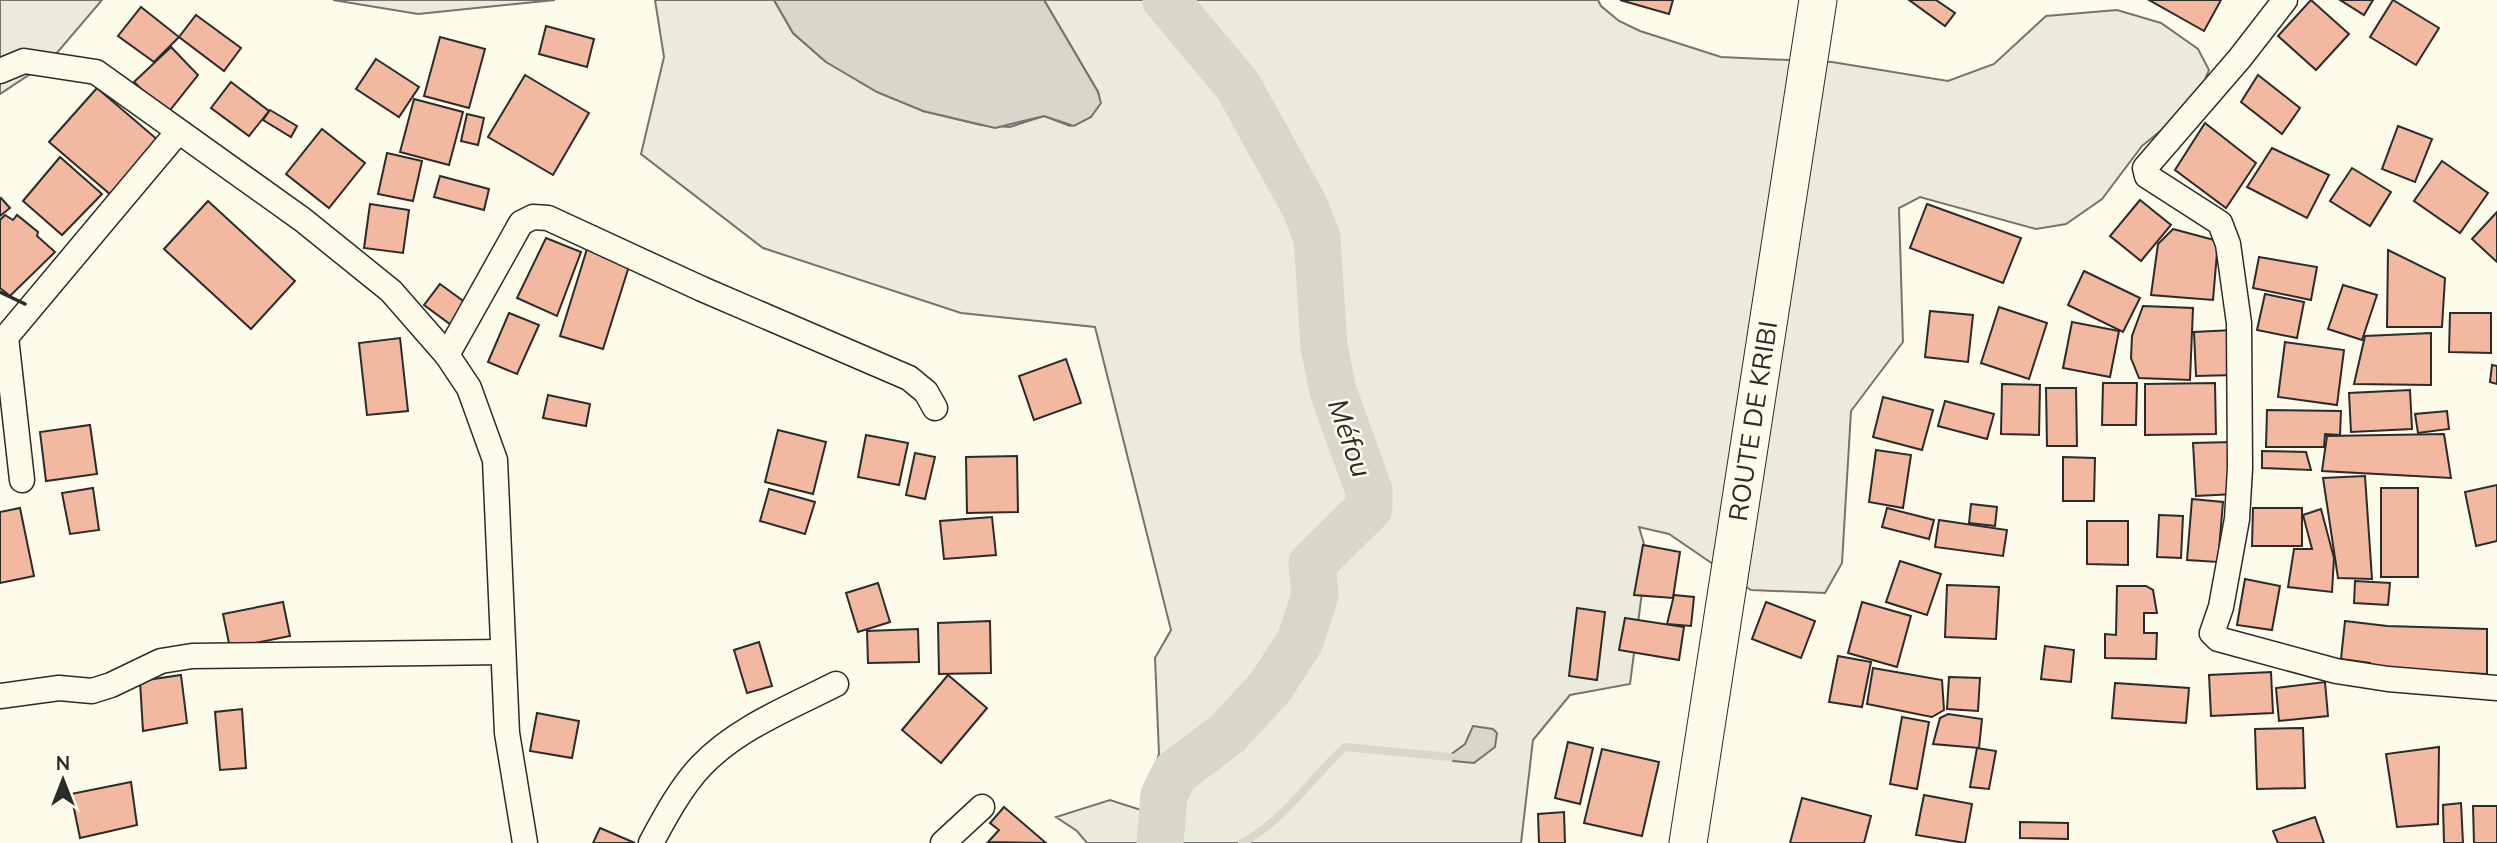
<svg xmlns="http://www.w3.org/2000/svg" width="2497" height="843" viewBox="0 0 2497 843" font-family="Mulish,sans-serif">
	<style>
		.green { fill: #ecebdb; stroke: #74746e; stroke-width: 2 }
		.water { fill: #d8d7c9; stroke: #74746e; stroke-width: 2 }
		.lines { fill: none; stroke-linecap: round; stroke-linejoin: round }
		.stream { stroke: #d8d7c9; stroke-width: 8 }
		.river { stroke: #d8d7c9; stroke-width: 47 }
		.building { fill: #f2b8a0; stroke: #2b2b2b; stroke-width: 2 }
		.minor-casing { stroke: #2b2b2b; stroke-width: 27 }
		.primary-casing { stroke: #2b2b2b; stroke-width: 39 }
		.minor { stroke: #fdfbea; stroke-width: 24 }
		.primary { stroke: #fdfbea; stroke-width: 37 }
		.wall { stroke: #2b2b2b; stroke-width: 3.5 }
		.labels { text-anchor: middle; stroke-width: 5; stroke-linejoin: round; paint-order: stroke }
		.street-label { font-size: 26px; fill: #2b2b2b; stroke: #fdfbea }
		.water-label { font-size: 28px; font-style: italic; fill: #2b2b2b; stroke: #fdfbea }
	</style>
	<rect width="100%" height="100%" fill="#fdfbea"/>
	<!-- green -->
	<g class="green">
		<polygon points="0,0 102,0 50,61 0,94"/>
		<polygon points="333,0 555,0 418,14"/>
		<path d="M655,0H774L793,33L826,62L923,111L981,125L1010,127L1044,116L1070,126C1087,117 1103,113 1098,92L1044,0H1598L1601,6L1619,21L1640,31L1721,57L1832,62L1948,81L1994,64L2046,16L2117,10L2161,23L2198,49L2209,70L2196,102L2142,146L2102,199L2066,224L2036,229L1920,197L1899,208L1903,342L1851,411L1842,563L1825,593L1751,590L1669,534L1639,527L1647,554L1630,684L1570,695L1533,740L1521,843H1087L1077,831L1056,817L1110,800L1141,810L1159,754L1155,658L1171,630L1095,327L961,313L763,248L641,154L664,57Z"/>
	</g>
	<!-- water -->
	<g class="water">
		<polygon points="774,0 1044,0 1098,92 1101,103 1091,117 1074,126 1044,116 995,128 923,111 877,92 826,62 793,33"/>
		<polygon points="1473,726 1493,729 1497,733 1495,747 1474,763 1453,761 1450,755 1465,744"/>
	</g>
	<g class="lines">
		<!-- stream -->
		<path class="stream" d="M1242,843C1283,822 1311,778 1345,747L1450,757"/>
		<!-- river -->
		<polyline class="river" points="1160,843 1164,795 1175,773 1228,733 1271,686 1300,641 1315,595 1312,564 1369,508 1369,491 1333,391 1324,346 1317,238 1305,207 1238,86 1166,0"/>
	</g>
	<!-- building -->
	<g class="building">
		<polygon points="1620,0 1673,0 1669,14"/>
		<polygon points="1909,0 1936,0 1955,13 1945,26"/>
		<polygon points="2149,0 2221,0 2204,31"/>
		<polygon points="2311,0 2349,34 2316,70 2278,36"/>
		<polygon points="2340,0 2373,0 2364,15"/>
		<polygon points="2393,0 2439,28 2416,65 2370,37"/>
		<polygon points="141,7 179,37 154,62 118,36"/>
		<polygon points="196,15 241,48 224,71 179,37"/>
		<polygon points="546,26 594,39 587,67 539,54"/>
		<polygon points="440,37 485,49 469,108 424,96"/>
		<polygon points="171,47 198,75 167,114 134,82"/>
		<polygon points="376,59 419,87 399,117 356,89"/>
		<polygon points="525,75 589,113 553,175 488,137"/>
		<polygon points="2258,75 2300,108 2282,134 2241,102"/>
		<polygon points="231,82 269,111 249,136 211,108"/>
		<polygon points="97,88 166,147 118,201 49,142"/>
		<polygon points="414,99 463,112 449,165 400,152"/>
		<polygon points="270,110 297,126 291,137 263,120"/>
		<polygon points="467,114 484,118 478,145 461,141"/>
		<polygon points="2205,123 2256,163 2226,208 2175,170"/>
		<polygon points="2398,126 2432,139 2415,182 2382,169"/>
		<polygon points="322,129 365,163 329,208 286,174"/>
		<polygon points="2272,148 2329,175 2307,218 2247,187"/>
		<polygon points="387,153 422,161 413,201 378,194"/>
		<polygon points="60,157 102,194 62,235 23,201"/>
		<polygon points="2442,161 2488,193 2460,233 2414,201"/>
		<polygon points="2352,168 2391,192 2370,226 2330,201"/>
		<polygon points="440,176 489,189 484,210 434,197"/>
		<polygon points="1,198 10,208 0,216 0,199"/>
		<polygon points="2140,200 2171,225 2141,261 2110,236"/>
		<polygon points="208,201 295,281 251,329 164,249"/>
		<polygon points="370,204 409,210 403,253 364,248"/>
		<polygon points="1927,204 2021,238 2003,283 1910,248"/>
		<polygon points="2497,212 2497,262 2472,239"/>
		<polygon points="5,215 13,220 17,215 38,232 37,236 55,252 10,296 0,288 0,220"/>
		<polygon points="2173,229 2218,241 2213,300 2151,295 2158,244"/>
		<polygon points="546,238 581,252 557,316 517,298"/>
		<polygon points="587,249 630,263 603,349 560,336"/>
		<polygon points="2388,250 2445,278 2442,327 2387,327"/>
		<polygon points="2259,257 2317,267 2311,300 2253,288"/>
		<polygon points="2084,271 2140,298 2123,332 2068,305"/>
		<polygon points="440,284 470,306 454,327 424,305"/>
		<polygon points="2343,285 2377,295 2362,340 2328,329"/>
		<polygon points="2265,294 2304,302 2297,338 2257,330"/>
		<polygon points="2143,306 2193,308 2190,380 2139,378 2131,358 2132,336"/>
		<polygon points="1999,307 2047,323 2029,379 1981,363"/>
		<polygon points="1930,311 1973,315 1968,362 1925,357"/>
		<polygon points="509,313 539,325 517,374 488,362"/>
		<polygon points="2450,313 2491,313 2491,353 2449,352"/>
		<polygon points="2072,322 2119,331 2110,377 2063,368"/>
		<polygon points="2233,330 2235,375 2196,376 2194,332"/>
		<polygon points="2431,333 2431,385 2354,384 2365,336"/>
		<polygon points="400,338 408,411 367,415 359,343"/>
		<polygon points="2285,342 2344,350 2337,405 2278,397"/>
		<polygon points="1066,359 1081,403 1034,420 1019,376"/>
		<polygon points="2492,365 2497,366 2497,384 2490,382"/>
		<polygon points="2103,383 2137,383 2136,425 2102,425"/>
		<polygon points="2215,383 2216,434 2145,435 2145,384"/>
		<polygon points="2002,384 2040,385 2039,435 2001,434"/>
		<polygon points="2046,388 2076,388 2077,446 2047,446"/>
		<polygon points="2410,390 2412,429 2351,432 2349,393"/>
		<polygon points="548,395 590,404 586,426 543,418"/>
		<polygon points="1883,397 1933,410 1922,450 1873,437"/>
		<polygon points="1945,401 1994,414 1987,439 1938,426"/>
		<polygon points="2267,410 2341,411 2340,435 2325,434 2324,447 2266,447"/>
		<polygon points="2447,411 2449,429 2418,433 2415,414"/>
		<polygon points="90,425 97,474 46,481 40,432"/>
		<polygon points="778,430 826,442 813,494 765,482"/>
		<polygon points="2444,434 2451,478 2322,471 2327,436"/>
		<polygon points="866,435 908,443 899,485 858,477"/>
		<polygon points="2232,442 2235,494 2196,496 2193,443"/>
		<polygon points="1876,450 1911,455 1903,508 1869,502"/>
		<polygon points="2262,451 2306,452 2311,470 2262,468"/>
		<polygon points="915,453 935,457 925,499 906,495"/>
		<polygon points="1017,456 1018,512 967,513 966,457"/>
		<polygon points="2063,457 2095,458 2094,501 2063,501"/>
		<polygon points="2365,476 2372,579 2338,578 2323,478"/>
		<polygon points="2497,485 2497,541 2476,546 2465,492"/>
		<polygon points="93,488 99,530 70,534 62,493"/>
		<rect x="2381" y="488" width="37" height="89"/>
		<polygon points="769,489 815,502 805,534 760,521"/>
		<polygon points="2192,499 2223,502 2218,562 2187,560"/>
		<polygon points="1971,504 1997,507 1995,526 1969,523"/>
		<polygon points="20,508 34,576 0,583 0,512"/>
		<polygon points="1887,508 1934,520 1929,539 1882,527"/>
		<polygon points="2253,508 2302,508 2302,546 2252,546"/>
		<polygon points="2321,509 2334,558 2332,592 2288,587 2294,549 2312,549 2303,515"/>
		<polygon points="2159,515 2183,516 2181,558 2157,557"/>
		<polygon points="992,517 996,555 944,559 940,521"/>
		<polygon points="1939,520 2007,530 2003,556 1935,547"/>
		<polygon points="2087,521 2128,521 2128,565 2087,564"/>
		<polygon points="1643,545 1680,552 1673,598 1634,595"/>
		<polygon points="1900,561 1941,574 1927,615 1886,602"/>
		<polygon points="2245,579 2280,586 2272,630 2237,625"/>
		<polygon points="2355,581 2390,583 2388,605 2354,603"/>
		<polygon points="878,583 890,622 858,632 846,593"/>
		<polygon points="1947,585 1999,587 1996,639 1945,637"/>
		<polygon points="2117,586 2146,586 2153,590 2157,613 2144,613 2144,633 2157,633 2156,659 2105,658 2105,634 2116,635"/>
		<polygon points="1674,595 1694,597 1691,626 1667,624"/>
		<polygon points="283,602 290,636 230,648 223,614"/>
		<polygon points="1766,602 1815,621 1801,658 1752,639"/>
		<polygon points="1862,602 1911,616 1897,667 1848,653"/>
		<polygon points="1577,608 1605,612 1597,680 1569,676"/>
		<polygon points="1625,618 1684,627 1679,660 1619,650"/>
		<polygon points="990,621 991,673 939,674 938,623"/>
		<polygon points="2345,621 2387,626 2487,629 2487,674 2373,669 2370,663 2341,659"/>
		<polygon points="918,629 919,662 868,663 867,631"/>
		<polygon points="759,642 772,686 747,693 734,650"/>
		<polygon points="2045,646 2074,650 2071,682 2041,679"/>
		<polygon points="1838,656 1871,662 1862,707 1829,702"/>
		<polygon points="1873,668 1942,680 1944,710 1932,717 1867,704"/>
		<polygon points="2271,672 2273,713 2211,716 2209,675"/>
		<polygon points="181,675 187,723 143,731 140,681"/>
		<polygon points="948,675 987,708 941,763 902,730"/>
		<polygon points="1949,677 1980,678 1978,711 1947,709"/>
		<polygon points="2325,682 2328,716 2279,721 2276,688"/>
		<polygon points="2115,683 2189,688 2186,723 2112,718"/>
		<polygon points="242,709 246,768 220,770 215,712"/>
		<polygon points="537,713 579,721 572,758 530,751"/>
		<polygon points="1948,714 1982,719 1979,748 1933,744 1940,718"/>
		<polygon points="1902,717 1929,722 1917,789 1890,784"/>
		<polygon points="2303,728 2305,788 2257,789 2255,729"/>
		<polygon points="1568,742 1593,748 1580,804 1555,798"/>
		<polygon points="2439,747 2438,824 2397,827 2386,754"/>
		<polygon points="1977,748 1996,751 1989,789 1970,787"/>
		<polygon points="1602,749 1659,762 1642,836 1584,823"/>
		<polygon points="131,782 137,825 80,838 71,794"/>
		<polygon points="1924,795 1972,804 1965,843 1916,835"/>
		<polygon points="1802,798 1871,816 1864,843 1790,843"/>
		<polygon points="2461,803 2463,843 2444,843 2443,805"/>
		<polygon points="2473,806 2497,806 2497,843 2474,843"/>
		<polygon points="1004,807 1046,843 988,842 999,830 990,823"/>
		<polygon points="1564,812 1565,843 1539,843 1538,814"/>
		<polygon points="2315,817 2324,843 2278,843 2273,831"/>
		<polygon points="2020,822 2068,823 2068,839 2020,838"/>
		<polygon points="600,828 635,843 593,843"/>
	</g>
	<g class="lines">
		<defs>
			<g id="minor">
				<polyline points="2285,0 2240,58 2145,168 2147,176 2220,223 2228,244 2239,323 2240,468 2237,519 2221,607 2212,633 2218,639 2336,671 2388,679 2497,688"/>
				<polyline points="0,71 24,61 96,72 303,220 391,291 447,355 469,388 495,460 507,733 525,843"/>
				<polyline points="447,355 521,223 533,217 548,218 702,289 909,378 926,392 935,408"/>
				<polyline points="22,480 6,337 177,133"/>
				<polyline points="0,696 59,688 92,691 111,685 161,661 192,656 503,652"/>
				<path d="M651,843C665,817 681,787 701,766C737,728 791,707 836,684"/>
				<polyline points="943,843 982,807"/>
			</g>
			<g id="primary">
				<path id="s1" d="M1688,843L1818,0"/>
			</g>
		</defs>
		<!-- minor casing -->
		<use href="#minor" class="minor-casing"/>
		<!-- primary casing -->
		<use href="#primary" class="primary-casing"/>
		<!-- minor -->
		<use href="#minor" class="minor"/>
		<!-- primary -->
		<use href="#primary" class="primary"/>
		<!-- wall -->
		<polyline class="wall" points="0,292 25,304"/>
	</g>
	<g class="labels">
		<!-- street labels -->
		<g class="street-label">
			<text dy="9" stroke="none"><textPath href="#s1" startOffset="427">ROUTE DE KRIBI</textPath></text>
		</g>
		<!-- water labels -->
		<g class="water-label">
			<text transform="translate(1350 438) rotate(71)" y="10">Méfou</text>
		</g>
	</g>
	<!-- north arrow -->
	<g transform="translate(63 780)" stroke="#fdfbea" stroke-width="5" paint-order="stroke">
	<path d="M0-5L12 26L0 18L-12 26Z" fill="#2b2b2b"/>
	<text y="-10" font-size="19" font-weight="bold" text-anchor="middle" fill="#2b2b2b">N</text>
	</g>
</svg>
